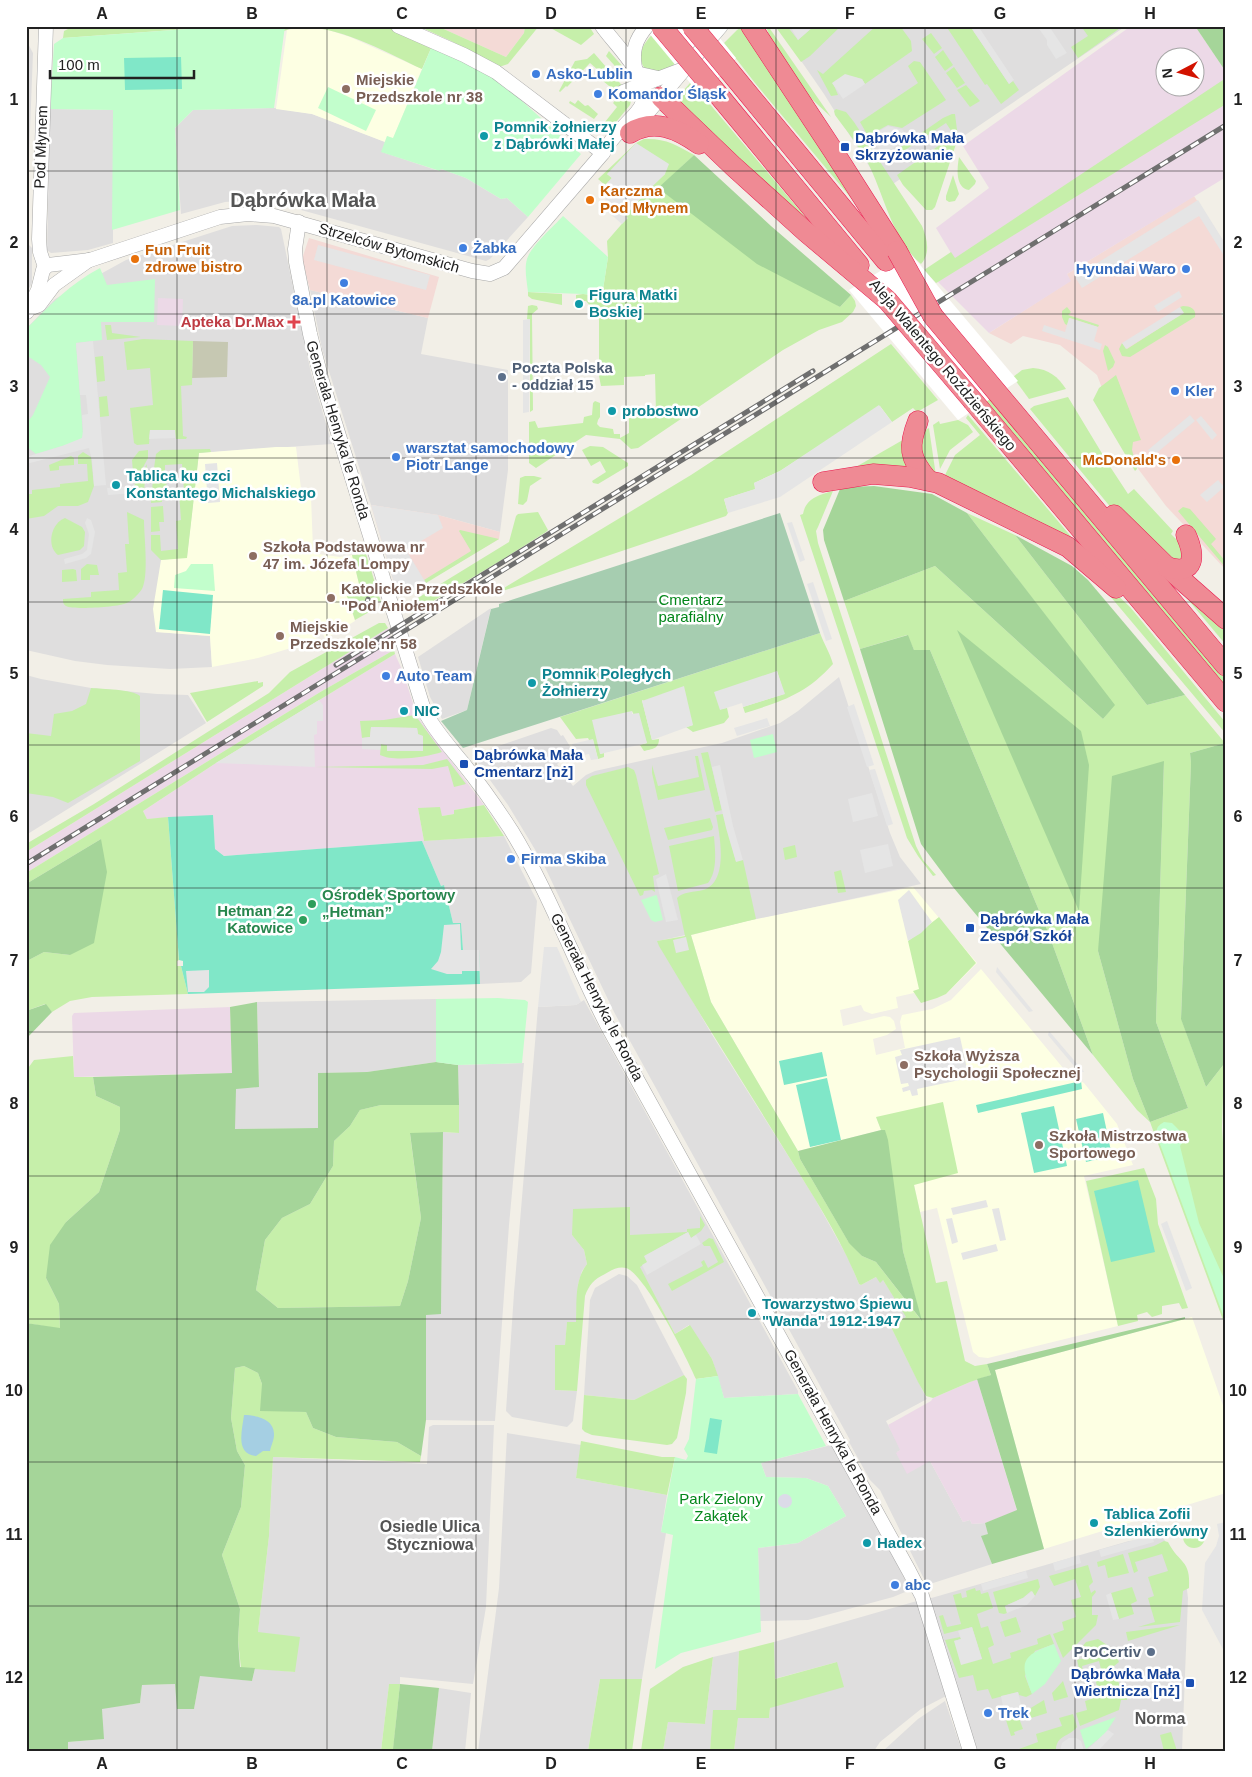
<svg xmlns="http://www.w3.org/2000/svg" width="1252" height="1777" viewBox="0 0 1252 1777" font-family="Arial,sans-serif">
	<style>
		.residential { fill: #dfdede }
		.commercial { fill: #f4dad6 }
		.industrial { fill: #ecd9e7; fill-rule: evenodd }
		.education { fill: #fdffe3 }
		.construction { fill: #c6c8b2 }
		.grass { fill: #c6efaa; fill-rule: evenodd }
		.forest { fill: #a5d599 }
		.cemetery { fill: #a6cdb0 }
		.park { fill: #c2fecc }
		.pitch { fill: #80e7c8 }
		.parking { fill: #e5e5e5 }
		.plaza { fill: #dcdbe8 }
		.water { fill: #a5cfe3 }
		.pier { fill: #fff }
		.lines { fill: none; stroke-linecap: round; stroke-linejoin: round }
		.minor-casing { stroke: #a8a8a8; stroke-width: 15 }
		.highway-casing { stroke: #ea1a4f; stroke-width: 21 }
		.minor { stroke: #fff; stroke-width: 14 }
		.highway { stroke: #ef8a94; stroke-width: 20 }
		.rail-casing { stroke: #6f6f6f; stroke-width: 5 }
		.rail { stroke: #fff; stroke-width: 3; stroke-dasharray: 9; stroke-linecap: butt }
		.highway-bridge-casing { stroke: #ea1a4f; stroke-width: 21; stroke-linecap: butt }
		.highway-bridge { stroke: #ef8a94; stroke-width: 20 }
		.grid { fill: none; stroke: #212121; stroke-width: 1; stroke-opacity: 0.55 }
		.shop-dot { fill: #3f7fe0; stroke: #fff; stroke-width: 2 }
		.education-dot { fill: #8d6e63; stroke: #fff; stroke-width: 2 }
		.culture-dot { fill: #0f9aa8; stroke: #fff; stroke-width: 2 }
		.transit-dot { fill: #1a4fb4; stroke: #fff; stroke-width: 2 }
		.food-dot { fill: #e8710a; stroke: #fff; stroke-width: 2 }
		.health-dot { fill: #e0444e; stroke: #fff; stroke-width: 2 }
		.service-dot { fill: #5c6f8a; stroke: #fff; stroke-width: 2 }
		.leisure-dot { fill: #2e9e5b; stroke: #fff; stroke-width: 2 }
		.labels { text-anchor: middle; stroke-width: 5; stroke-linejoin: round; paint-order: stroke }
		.shop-label { font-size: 15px; font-weight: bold; fill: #366cbe; stroke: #fff; text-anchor: start }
		.education-label { font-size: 15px; font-weight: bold; fill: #785e54; stroke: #fff; text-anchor: start }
		.culture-label { font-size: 15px; font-weight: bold; fill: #0d838f; stroke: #fff; text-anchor: start }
		.transit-label { font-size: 15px; font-weight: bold; fill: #164399; stroke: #fff; text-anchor: start }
		.street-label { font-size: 15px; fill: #212121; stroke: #fff }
		.food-label { font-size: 15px; font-weight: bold; fill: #c56008; stroke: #fff; text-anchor: start }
		.health-label { font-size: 15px; font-weight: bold; fill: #be3a42; stroke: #fff; text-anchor: end }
		.service-label { font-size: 15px; font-weight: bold; fill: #4e5e75; stroke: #fff; text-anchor: start }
		.park-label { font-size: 15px; fill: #03861a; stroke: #fff }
		.leisure-label { font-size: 15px; font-weight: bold; fill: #27864d; stroke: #fff; text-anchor: start }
		.neighbourhood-label { font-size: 16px; font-weight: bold; fill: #545454; stroke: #fff }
		.district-label { font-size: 20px; font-weight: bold; fill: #545454; stroke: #fff }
		.neatline { fill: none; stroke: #212121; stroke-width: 2 }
		.grid-label { font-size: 16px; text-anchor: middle; font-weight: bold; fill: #212121 }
	</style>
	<rect width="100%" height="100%" fill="#f2efe7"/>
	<!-- residential -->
	<g class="residential">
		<polygon points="777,26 1126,26 884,190 824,94"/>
		<polygon points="26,40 33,53 26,232"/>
		<polygon points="274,108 312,114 385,142 382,152 439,171 441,169 466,178 501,199 507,198 528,217 490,259 486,261 283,205 254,200 225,202 181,214 175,128 193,110"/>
		<polygon points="50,109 113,110 113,243 88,250 51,253 47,250"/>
		<polygon points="257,225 279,227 281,229 311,373 332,444 199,453 187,558 156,632 210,636 212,667 170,669 107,665 75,661 26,650 26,329 55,299 126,260 232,226"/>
		<polygon points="26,242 32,248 32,283 26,294"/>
		<polygon points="310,290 428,318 421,354 508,370 508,470 500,532 438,515 371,505 322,349"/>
		<polygon points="491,608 467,710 442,719 430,697 418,657"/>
		<polygon points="26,675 41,679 91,688 157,694 188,695 206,723 26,835"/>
		<polygon points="839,677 890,833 900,857 921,884 658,941 711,1033 814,1197 849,1260 859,1284 861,1285 876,1277 883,1280 907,1317 890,1325 927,1399 886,1421 901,1450 897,1452 930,1461 963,1522 970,1520 972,1524 985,1523 989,1535 982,1536 992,1564 927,1585 880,1490 870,1480 849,1442 850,1440 614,1012 542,861 508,805 472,755 551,728 557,730 561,736 563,735 574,753 557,764 573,786 586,775 595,771 722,743 780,723 798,711"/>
		<polygon points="504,836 537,901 531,973 521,982 480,984 479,950 463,950 461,923 453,923 444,885 441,886 422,841"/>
		<polygon points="436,999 436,1062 367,1072 319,1073 318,1128 234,1129 235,1088 259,1087 257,1002"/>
		<polygon points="584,1000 798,1391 798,1394 724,1398 712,1359 689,1325 675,1334 639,1267 642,1265 630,1235 572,1235 584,1250 587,1264 582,1271 578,1284 576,1323 567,1323 565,1345 555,1345 555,1390 577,1391 573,1421 567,1427 512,1417 506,1411 514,1293 538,1007 576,1005"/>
		<polygon points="524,1063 509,1225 495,1421 426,1420 426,1314 441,1314 443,1132 459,1133 458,1065"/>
		<polygon points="619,1274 627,1276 637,1285 684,1375 634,1400 584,1395 590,1300 595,1288"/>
		<polygon points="433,1425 494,1425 486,1607 473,1684 400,1677 400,1684 389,1684 381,1751 68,1751 68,1742 103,1739 102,1708 140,1703 142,1685 175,1684 194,1709 200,1675 252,1681 255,1668 295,1672 258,1632 269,1536 273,1457 427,1464 429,1427"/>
		<polygon points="507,1433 581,1445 576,1478 667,1495 661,1532 666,1533 642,1679 600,1679 588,1751 478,1751 499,1588"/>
		<polygon points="831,1445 888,1545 910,1590 893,1597 808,1620 760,1621 758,1548 798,1543 846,1516 828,1486 806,1478 766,1477 761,1463"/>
		<polygon points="1162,1537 1184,1565 1188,1598 1182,1751 975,1751 928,1599 1129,1541"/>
		<polygon points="917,1601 948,1695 921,1709 880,1742 874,1751 734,1751 738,1717 769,1718 770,1708 837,1662 774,1679 774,1642"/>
		<polygon points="739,1651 736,1710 714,1710 710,1751 663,1751 668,1722 705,1724 713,1657"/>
		<polygon points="439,1688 471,1693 465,1751 432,1751"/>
		<polygon points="945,1701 962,1751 883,1751 918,1719"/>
	</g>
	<!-- commercial -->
	<g class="commercial">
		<polygon points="437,26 525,26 524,33 506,57"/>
		<polygon points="1194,196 1226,245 1226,310 1221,313 1226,325 1226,570 1166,506 1127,454 1097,375 1060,345 1023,336 1011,344 989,333 1070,281 1067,274"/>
		<polygon points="309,238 439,277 428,318 310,290 302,259"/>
		<polygon points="371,505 438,515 500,532 499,539 401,597 395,586"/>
	</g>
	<!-- industrial -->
	<g class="industrial">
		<path d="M1131,26H1195L1226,72V177L1067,274L1071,281L989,333L938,282L954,258L936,228L989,188L963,146ZM1164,58H1194V88H1164Z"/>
		<polygon points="158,298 183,299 182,326 157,325"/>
		<polygon points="388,628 394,650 322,691 26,873 26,852"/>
		<polygon points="395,654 403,672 417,716 484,805 454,810 454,814 442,816 418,808 424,841 224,856 215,849 213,816 147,819 143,811 216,763"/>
		<polygon points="230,1007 233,1073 74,1077 72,1016 74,1013"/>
		<polygon points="977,1379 1017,1511 985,1523 972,1524 970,1520 963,1522 930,1461 907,1474 896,1453 900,1450 888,1425 931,1401 933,1398"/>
	</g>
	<!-- education -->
	<g class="education">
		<polygon points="308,26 322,28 350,37 422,69 393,139 387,136 385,142 312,114 276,109 287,30"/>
		<polygon points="276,447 296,447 302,497 311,497 313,549 318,554 340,557 352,555 360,588 355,593 347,596 355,621 325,639 322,631 315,634 317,640 258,658 212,667 210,636 156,632 153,609 161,560 187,557 199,453"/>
		<polygon points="913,887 977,963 946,994 922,1002 914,993 896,997 898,1008 872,1014 864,1011 861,1005 840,1010 843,1026 884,1016 890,1017 894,1021 896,1029 887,1035 873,1039 876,1055 905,1048 900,1022 902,1015 932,1009 951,1000 981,969 1068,1074 1084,1083 1117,1124 1133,1165 1084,1176 1118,1326 988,1358 979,1357 973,1352 937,1208 920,1212 914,1184 876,1117 881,1130 798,1151 711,1002 691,935 747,921"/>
		<polygon points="1192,1317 1226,1414 1226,1493 1044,1549 995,1370"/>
	</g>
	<!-- construction -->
	<polygon class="construction" points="193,341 228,342 227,377 192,378"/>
	<!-- grass -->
	<g class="grass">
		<polygon points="104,26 229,26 63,38 64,31 68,29"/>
		<path d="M285,26H385L432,46L422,69C387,53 322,15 284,31Z"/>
		<polygon points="418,26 437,26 506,57 524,33 525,26 539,26 508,64 499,67 451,41"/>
		<polygon points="547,26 589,26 594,34 581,45"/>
		<path d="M660,26H707L669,70L666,72L646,70C632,53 648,39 660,26Z"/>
		<polygon points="766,26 768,26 831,117 801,89 770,38"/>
		<polygon points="775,26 787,26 798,40 814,26 841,26 810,56 801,62"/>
		<polygon points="876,26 900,26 911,41 912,51 865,84 862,79 845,75 833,83 838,95 831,96 817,70 823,74"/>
		<polygon points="946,26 970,26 1009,84 1013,81 1019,90 1001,104 987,84 985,85"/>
		<polygon points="1081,26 1123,26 1078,58 1071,47 1088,36"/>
		<polygon points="742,27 801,120 833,160 876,228 755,83 724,43 737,30"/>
		<polygon points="931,33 942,48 934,54 922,39"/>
		<polygon points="943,50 953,65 945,71 935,57"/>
		<polygon points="609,51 638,84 622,74 606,56"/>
		<polygon points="594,53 632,97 630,105 608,132 601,127 617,107 613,103 620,95 603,81 606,77 590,63 567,87 566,86 560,92 559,91 575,61 587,59"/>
		<polygon points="914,61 920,62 946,100 902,128 888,125 868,136 860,122 918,83 908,66"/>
		<polygon points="954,67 965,83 957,88 946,73"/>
		<polygon points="1226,78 1226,104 938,282 936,283 924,270 951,252 955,258"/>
		<polygon points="690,83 704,100 707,98 708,102 829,245 676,99"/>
		<polygon points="966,85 980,101 970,107 957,90"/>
		<polygon points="578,100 585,106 588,105 598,114 594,119 569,103 570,101 575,104"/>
		<path d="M836,109L846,112L854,122L922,226C927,238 931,253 921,264C893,241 884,195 868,163C859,146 846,130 835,115L834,111Z"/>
		<polygon points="952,114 955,114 958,138 935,207 932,210 926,210 903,185 897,175 954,135 946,123 887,162 885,158 943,118"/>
		<path d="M644,139C665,138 677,145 694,155L659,188L840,307L851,295L855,301L856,306L853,312L842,322L819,330L783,350L638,448L631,449L620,439L586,435L536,468L529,463V422L535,421L538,428L583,423L584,417L592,415L593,403L595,401L600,403V417L598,420L597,424L600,427L613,429L614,434H620V438L629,433V415L656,412L655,374L645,375V376L624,377V385L601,386L599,376V316L586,301H576V295L583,294L602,296L608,257L607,241L627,218L626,215L649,189L665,174H607L612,178L605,185L598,179L636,143Z"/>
		<path d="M959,157L976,181L975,184L969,190C955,188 957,168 959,157Z"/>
		<polygon points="953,175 959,194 955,201 949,202 946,200 946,196"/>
		<polygon points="528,292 562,294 562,305 532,299 528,296"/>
		<polygon points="532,305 537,306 538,309 532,314 533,410 530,412 530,320 527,319 528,306"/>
		<path d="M1183,306C1190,306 1197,309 1195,317L1130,357L1122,356L1119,349L1122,343L1127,349L1183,313L1180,307Z"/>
		<polygon points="1067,307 1071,312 1068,315 1099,325 1098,327 1070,318 1067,325 1065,324 1062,317 1062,311"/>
		<polygon points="105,325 111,325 112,333 141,337 107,340"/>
		<polygon points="143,339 193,341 192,385 181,386 183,436 187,437 186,439 176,439 175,430 150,430 149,444 137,445 134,443 130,408 153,405 150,368 127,370 124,342"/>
		<polygon points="891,344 938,400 917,412 913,408 892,422 880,406 780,471 754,483 756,489 724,499 728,513 726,516 494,594 691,475"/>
		<polygon points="1105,345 1108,347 1115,362 1113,367 1108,371 1103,351"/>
		<polygon points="103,356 105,381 97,382 95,357"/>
		<path d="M1033,368C1049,369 1058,377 1066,389L1029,399L1013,377L1022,370Z"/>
		<polygon points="1116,375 1141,440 1133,442 1132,450 1137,469 1135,471 1093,400 1099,388"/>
		<polygon points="986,394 1226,680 1226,688 982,397"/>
		<polygon points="107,396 109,416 100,417 99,397"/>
		<polygon points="1068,397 1109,465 1128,494 1134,489 1173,531 1171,534 1184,547 1182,558 1173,560 1112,509 1030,409 1034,406"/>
		<polygon points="968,415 1085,553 943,479 955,455 980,435 966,418"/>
		<polygon points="958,420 968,425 973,432 950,450 940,469 933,425 939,421 940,424"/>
		<polygon points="929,428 936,476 923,468 920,433"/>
		<polygon points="907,439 915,470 854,468 901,441"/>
		<polygon points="590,446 603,447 628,463 628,466 598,484 593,483 592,481 606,472 600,461 591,466 582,450"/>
		<polygon points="210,449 211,452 199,453 187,558 161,560 151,550 151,535 160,535 161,551 178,549 176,521 181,520 179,492 184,491 182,464 165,465 165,474 153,475 156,454 161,450"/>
		<polygon points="148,450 148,458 134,484 132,460 139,451"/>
		<polygon points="83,452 91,457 94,486 88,502 78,506 58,506 44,516 26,519 26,494 32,494 32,490 60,487 60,484 88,481 87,464 78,464 78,456"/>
		<polygon points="71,456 74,458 74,465 59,466 59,470 50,471 49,465"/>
		<polygon points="147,464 144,490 134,493 134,486"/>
		<polygon points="525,476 534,476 542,478 530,486 527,501 523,505 518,504 520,478"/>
		<polygon points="166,477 167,493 162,494 162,502 151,503 153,479"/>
		<polygon points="939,488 1047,541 1092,571 1130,607 1226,723 1226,734 1110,596 1081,566 1056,550 938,491"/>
		<path d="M833,491L818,527L816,531L818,543L916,846L923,860L936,875L933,876L918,856L907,838L800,515L803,514C806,498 819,495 833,491Z"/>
		<polygon points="163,506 164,522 159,522 160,531 151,532 151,507"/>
		<polygon points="1183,507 1190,509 1216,539 1211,544 1226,562 1226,568 1178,511"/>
		<path d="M127,512L144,520C144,536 149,576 142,589C138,595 131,602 124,604C115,607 73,610 66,606C63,604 63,602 63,599L91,597V592L119,590L118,573L127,572L125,544H129Z"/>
		<polygon points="538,512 548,530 546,532 505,558 413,613 411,613 407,607 403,609 403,607 509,542 516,516 518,514"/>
		<path d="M967,513L1015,535L1147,705L1185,695L1225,743L1190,753L1191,763L1181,1018L1206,1087L1224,1064L1222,1127L1226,1191V1328L1150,1122L1137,1110L1093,1055L1048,932L930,650H914L907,635L860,649L844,601L935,566L1103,719L1114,705ZM1164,761L1156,1022L1188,1108L1150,1122L1133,1079L1098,951Z"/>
		<path d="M65,518L82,527L85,532L84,546L80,550L58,555C46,546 51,523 65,518Z"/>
		<polygon points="460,530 499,539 426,583 424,580 471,551 459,531"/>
		<polygon points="366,554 381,602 370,598 369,604 378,607 355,620 347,596 355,593 360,588 352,555"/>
		<polygon points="87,564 97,565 99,575 90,575 90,580 81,580 81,569"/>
		<polygon points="73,569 76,570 77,581 62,582 62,570"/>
		<polygon points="1180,590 1226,624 1226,645"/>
		<polygon points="379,623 385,623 388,628 26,852 26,844 94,804 269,693 290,672"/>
		<path d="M820,633C824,644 830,653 833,664C806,694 783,701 745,713L743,707L784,694L777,671L720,709L727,708L729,717L724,723L693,732L686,727L693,725L642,700L652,740L659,739C659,749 652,749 644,751L640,745L647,743L632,711L600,754L604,753V757L598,759L593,740H589L588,738L576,739L560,717Z"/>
		<polygon points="394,650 395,654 216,763 143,811 147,819 168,817 179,960 177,961 177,966 181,966 188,994 92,997 70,1001 52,1012 45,1004 26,1011 27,961 44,952 70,955 101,839 26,884 26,873 322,691"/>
		<polygon points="258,681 258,683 263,682 263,686 207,722 190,693"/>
		<path d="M91,688C102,689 132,689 140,696V761L68,803L53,797L26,793V733L51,736L54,714L72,711L86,704Z"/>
		<path d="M415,715L442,752C427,757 394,762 380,755L381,744L387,745L388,751L423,736L418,735L417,728L371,727L370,737L362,738L360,721L384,720Z"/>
		<polygon points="708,752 722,810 715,812 701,753"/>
		<polygon points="695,756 698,756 705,790 658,800 652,773 652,765 658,786 699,777"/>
		<polygon points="447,759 466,784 454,787 448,766 432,769 315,767 423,765"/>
		<polygon points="628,767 634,770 636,775 659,874 653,876 655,892 652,890 644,891 643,895 640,896 586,785 586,780 592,776"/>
		<polygon points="484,805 504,836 424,841 418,808 440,807 442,816 454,814 454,810"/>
		<path d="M723,814L736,861L743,860L756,919L691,935L711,1002L798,1151L800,1159L848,1241L862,1256L876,1262L921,1320L903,1251L885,1131L881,1130L876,1117L943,1102L958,1173L914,1185L936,1283L947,1281L965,1361L975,1366L987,1364L991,1375L970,1382L933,1398L926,1396L918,1382L890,1325L906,1317L883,1280L880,1283L876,1277L861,1285L859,1284C841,1239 815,1199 789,1157C746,1087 701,1017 659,946L657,941L685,936L677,898C682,892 695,892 703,890C729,882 720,836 716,815Z"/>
		<polygon points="710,818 713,827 712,830 668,840 664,828"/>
		<path d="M714,836C715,850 718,871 708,883L678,891L669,846Z"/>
		<polygon points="795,845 797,857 785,860 783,848"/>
		<polygon points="841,870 846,892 838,893 834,872"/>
		<polygon points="939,917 976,963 946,994 937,998 921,1003 913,991 919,989 908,941"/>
		<polygon points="73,1056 74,1077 93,1077 96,1096 120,1107 120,1130 99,1192 66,1222 46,1278 59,1304 60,1329 26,1323 26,1071 34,1060"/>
		<polygon points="381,1105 459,1105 459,1133 443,1132 410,1134 421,1218 408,1281 400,1306 278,1308 256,1290 265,1240 282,1218 310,1204 333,1166 334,1141 350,1126 360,1110"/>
		<polygon points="1144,1168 1156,1199 1158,1224 1188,1308 1182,1309 1179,1303 1162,1306 1162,1314 1152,1317 1147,1312 1137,1315 1138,1321 1118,1326 1086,1181"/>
		<path d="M630,1207V1235L687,1232V1229L700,1228V1216L705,1225L701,1231L691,1238L688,1232L645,1256L648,1262L640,1267L675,1334L690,1325L712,1359L718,1376L696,1379C687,1358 645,1274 626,1268C619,1266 611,1270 605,1274C594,1279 589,1285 585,1296L577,1391L555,1390V1345H565L567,1322H576C577,1303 574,1280 587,1264L584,1250L572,1235L573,1209Z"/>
		<polygon points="709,1238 713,1239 724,1262 672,1291 668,1284 703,1266 701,1262 704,1260 708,1268 718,1262 710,1246 704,1246 702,1243"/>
		<polygon points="244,1366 258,1373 262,1384 288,1411 306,1412 313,1428 336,1437 397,1442 421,1456 420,1462 273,1457 269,1536 258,1632 300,1637 295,1672 241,1668 238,1640 240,1609 222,1555 241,1507 245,1465 237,1451 231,1418 235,1368"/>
		<polygon points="684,1375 687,1379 686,1393 677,1438 672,1444 667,1445 592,1435 585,1432 582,1429 584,1395 634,1400"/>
		<polygon points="581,1441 662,1457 675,1457 667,1495 576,1478"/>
		<circle cx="1194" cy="1537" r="11"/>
		<path d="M1164,1541L1168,1542C1179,1564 1191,1559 1189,1588L1183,1591L1180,1622L1138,1627L1155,1622L1148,1598L1154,1596L1148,1577L1168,1571L1162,1554L1135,1562L1138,1571L1134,1573L1128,1553L1154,1546Z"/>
		<polygon points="1123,1554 1129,1573 1108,1578 1105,1565 1098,1567 1097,1562"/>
		<polygon points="1088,1565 1093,1582 1089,1586 1091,1593 1095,1590 1096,1592 1092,1597 1092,1615 1098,1615 1096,1625 1063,1658 1053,1634 1064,1630 1062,1622 1076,1617 1071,1600 1081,1597 1075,1579 1054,1586 1049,1576"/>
		<polygon points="1038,1579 1040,1587 1035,1596 1031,1591 1023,1598 1005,1606 1007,1613 1004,1614 999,1613 993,1592"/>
		<polygon points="1132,1587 1137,1601 1131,1604 1134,1614 1119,1619 1111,1593"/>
		<polygon points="975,1588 976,1591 980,1590 981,1594 988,1592 993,1608 977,1614 981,1628 988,1626 994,1645 988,1648 993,1664 1011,1658 1010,1653 1038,1644 1037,1639 1050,1634 1054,1644 1035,1651 1025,1676 1032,1694 1026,1697 1019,1695 1018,1692 992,1699 988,1689 977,1691 973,1675 959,1678 945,1640 960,1637 961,1639 954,1641 982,1659 972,1627 944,1634 939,1616 943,1615 947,1627 961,1624 953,1595 961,1593 962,1598 967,1597 966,1591"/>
		<polygon points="1016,1617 1021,1632 1005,1637 1000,1622"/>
		<polygon points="1180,1625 1128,1641 1126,1632"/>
		<polygon points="1098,1639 1107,1645 1105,1649 1109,1653 1113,1649 1119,1662 1114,1666 1117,1676 1123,1674 1124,1678 1118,1680 1122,1696 1127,1695 1127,1700 1121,1700 1119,1710 1080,1726 1076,1713 1087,1710 1085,1701 1100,1696 1095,1679 1103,1677 1099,1661 1082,1666 1083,1672 1080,1673 1077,1660 1089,1657 1087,1650 1077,1653 1086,1642"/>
		<polygon points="774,1642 775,1679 837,1662 844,1687 770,1708 769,1718 738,1718 734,1751 710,1751 713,1710 736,1710 739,1651"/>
		<polygon points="713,1657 705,1724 668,1722 663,1751 641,1751 650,1689 683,1667"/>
		<polygon points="600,1679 642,1679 632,1751 588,1751"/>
		<polygon points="1063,1681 1068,1697 1054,1701 1052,1693"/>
		<polygon points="389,1684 400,1684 393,1751 381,1751"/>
		<polygon points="1044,1700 1047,1713 1031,1718 1029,1709"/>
		<polygon points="1017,1713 1023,1729 1014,1732 1015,1735 1011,1736 1005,1717"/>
		<path d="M1073,1714L1077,1727C1069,1737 1057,1735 1056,1749L1051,1751H1019V1749L1038,1742L1036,1734L1062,1726L1059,1718Z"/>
		<polygon points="1171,1732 1177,1751 1164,1751 1160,1735"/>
	</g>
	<!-- forest -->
	<g class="forest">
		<polygon points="1195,26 1226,26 1226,72"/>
		<polygon points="694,155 771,226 851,295 840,307 757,264 658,188"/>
		<polygon points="874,486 932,494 967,513 1115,705 1103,719 935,566 844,601 824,540 823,530 840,489 850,487"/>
		<polygon points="1015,535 1072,566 1088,580 1185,695 1147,705"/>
		<polygon points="957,630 1081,731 1089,765 1079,911"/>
		<polygon points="908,635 914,650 930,650 1048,932 1093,1055 953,887 921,844 860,649"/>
		<polygon points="1225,743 1226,1052 1224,1064 1206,1087 1181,1019 1191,763 1190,753"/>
		<polygon points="1164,761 1156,1022 1188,1108 1150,1122 1133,1079 1098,951 1112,776"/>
		<polygon points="101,839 107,872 94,943 70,955 44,952 27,961 26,980 26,884"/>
		<polygon points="257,1002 259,1087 236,1089 235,1129 318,1128 318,1073 367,1072 436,1062 458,1065 459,1105 381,1105 360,1110 350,1126 334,1141 333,1166 310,1204 282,1218 265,1240 256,1290 278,1308 400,1306 408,1281 421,1218 410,1133 443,1132 441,1314 426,1315 426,1420 421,1456 397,1442 336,1437 313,1428 306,1412 260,1411 262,1384 258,1373 244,1366 235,1368 231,1418 237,1451 245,1465 241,1507 222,1555 240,1609 238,1640 240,1667 255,1668 252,1681 200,1676 194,1709 177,1709 175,1684 142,1685 140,1703 102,1709 104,1739 68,1742 68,1751 26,1751 26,1323 60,1328 59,1304 46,1278 50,1245 66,1222 99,1192 120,1130 120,1107 96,1096 93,1077 232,1073 230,1007"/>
		<polygon points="46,1004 52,1012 26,1039 26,1011"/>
		<polygon points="881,1130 885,1130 888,1140 903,1251 922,1321 876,1262 862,1256 849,1243 800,1159 798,1151"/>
		<polygon points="1185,1317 1185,1319 995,1370 1044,1549 992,1564 981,1536 988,1534 985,1523 1017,1510 977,1379 991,1375 987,1364"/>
		<polygon points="400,1684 439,1688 432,1751 393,1749"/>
	</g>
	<!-- cemetery -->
	<polygon class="cemetery" points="780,513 820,633 463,748 441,721 467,710 491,609 499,607 499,604"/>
	<!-- park -->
	<g class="park">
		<polygon points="229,26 285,26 274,108 193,110 175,128 180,210 112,230 113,110 50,109 54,44 63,38"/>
		<polygon points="432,46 490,75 504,85 581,154 528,217 507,198 501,199 466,178 441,169 440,171 381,152 387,136 393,138"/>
		<polygon points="328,87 376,110 366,131 318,108"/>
		<path d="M563,216L608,257L602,296L583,294L528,292C527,282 524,269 527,259C531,246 553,227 563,216Z"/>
		<path d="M100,268L107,285L155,279L154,322H101L102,340L76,343L83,435L82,438L76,442L36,454L26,446V424L33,415L50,377L41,365L26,355V329C49,306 71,283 100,268Z"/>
		<polygon points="191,564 213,564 215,591 174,588 175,575 186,571"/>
		<polygon points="773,734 777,752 754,758 750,740"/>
		<polygon points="656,895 657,896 663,920 655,922 651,920 641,900"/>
		<polygon points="498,998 525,1000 528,1002 522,1063 458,1065 436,1062 436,999"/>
		<path d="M1164,1122L1172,1123L1186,1137L1180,1146L1199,1223L1226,1283V1323L1157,1136C1156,1129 1157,1126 1164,1122Z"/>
		<polygon points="718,1376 724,1398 798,1394 826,1446 761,1463 766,1477 806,1478 828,1486 846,1516 798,1543 758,1548 761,1632 681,1653 655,1669 673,1535 661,1532 675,1457 686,1460 688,1456 684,1449 689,1439 696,1379"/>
		<path d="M1054,1644L1061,1661L1045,1684L1032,1694C1019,1661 1021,1656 1054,1644Z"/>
		<polygon points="1116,1717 1105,1734 1086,1749 1080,1730"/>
	</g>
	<!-- pitch -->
	<g class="pitch">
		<polygon points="181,57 182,89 125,90 124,58"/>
		<polygon points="163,590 213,595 210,634 159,629"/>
		<polygon points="213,815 215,849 224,856 422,841 441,886 444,885 453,923 461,923 463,950 479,950 480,984 188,994 181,966 183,966 183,961 179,960 168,817"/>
		<polygon points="822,1052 827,1076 784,1085 779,1061"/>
		<polygon points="827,1078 841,1140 810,1147 796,1085"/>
		<polygon points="1081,1081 1082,1089 978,1113 976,1105"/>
		<polygon points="1054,1106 1067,1166 1034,1173 1021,1113"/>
		<polygon points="1103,1113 1112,1156 1086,1162 1076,1119"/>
		<polygon points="1138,1180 1155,1252 1111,1262 1094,1191"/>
		<polygon points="710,1418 722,1420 717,1454 704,1452"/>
	</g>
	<!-- parking -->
	<g class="parking">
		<polygon points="790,26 814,26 798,40"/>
		<polygon points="970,26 978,26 1014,80 1009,84"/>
		<polygon points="1037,26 1049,26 1067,53 1056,59 1047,45 1047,40"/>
		<polygon points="845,74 862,79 865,84 843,99 832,83"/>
		<polygon points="888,126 903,130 908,138 883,155 870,136"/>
		<polygon points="636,143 669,164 665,174 631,207 628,205 622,213 628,218 622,224 607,211 604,213 598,208 614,190 607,183 612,178 607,174"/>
		<polygon points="1198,200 1226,245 1226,259 1199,216 1082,288 1075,277"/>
		<polygon points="318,245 430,275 426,290 314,260"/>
		<polygon points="1179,291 1182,297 1158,312 1154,306"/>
		<polygon points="1180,307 1184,313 1126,349 1122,343"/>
		<polygon points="1069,318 1098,327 1094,341 1102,344 1100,350 1042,331 1044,325 1065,332"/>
		<polygon points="530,319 529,412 523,413 523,320"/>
		<polygon points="93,341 106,485 94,486 92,460 89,448 26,464 26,457 62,446 82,438 83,431 82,415 88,414 86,395 80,395 76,343"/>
		<polygon points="879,405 892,422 780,497 728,513 724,499 755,489 754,483 780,471"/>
		<polygon points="1190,415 1195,421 1153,456 1148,450"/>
		<polygon points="1201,416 1217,435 1212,440 1196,420"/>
		<polygon points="150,430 175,430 175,438 149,439"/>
		<polygon points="217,463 220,502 208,503 205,464"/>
		<polygon points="1218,480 1224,487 1207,502 1200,495"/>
		<polygon points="134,486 134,493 108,495 107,488"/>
		<polygon points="371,505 438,515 443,528 406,550 426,583 401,597 395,586"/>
		<polygon points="87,518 91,520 95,532 91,554 86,558 65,564 64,559 82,554 87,550 89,534 85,523"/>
		<polygon points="792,522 805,560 800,562 787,523"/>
		<polygon points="813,582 832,639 826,641 807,584"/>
		<polygon points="777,671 785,694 743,707 742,703 720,710 714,692"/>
		<polygon points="684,686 693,725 652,740 642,701"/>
		<polygon points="319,700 323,705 323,721 317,721 317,734 314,735 315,767 216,763"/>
		<polygon points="854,704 874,765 867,767 847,707"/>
		<polygon points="632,711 632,714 639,713 647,743 600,754 592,720"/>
		<polygon points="767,718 770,726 737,736 734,728"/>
		<polygon points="371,727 417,728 418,734 423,736 423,751 387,751 387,745 381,744 380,750 362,749 362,738 370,737"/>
		<polygon points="593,739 598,759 591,760 589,754 575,757 572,744"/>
		<polygon points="720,765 733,826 743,860 736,862 726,828 712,767"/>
		<polygon points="875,769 893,824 887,826 869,770"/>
		<polygon points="872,793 878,816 853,822 848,799"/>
		<polygon points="888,844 893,866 865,873 860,850"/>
		<polygon points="666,874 678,920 666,922 656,879"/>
		<polygon points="909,890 932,922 921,933 908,941 898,900"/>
		<polygon points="460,924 461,950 479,950 480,971 462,971 462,974 447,974 431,969 438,961 441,952 444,925"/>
		<polygon points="686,937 689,950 676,953 673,940"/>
		<polygon points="544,947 557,947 581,1002 576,1005 538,1007"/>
		<polygon points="997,967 1033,1011 1029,1012 996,972"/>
		<polygon points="209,970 209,987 204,992 188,992 186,971"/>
		<polygon points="1049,1031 1084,1072 1079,1072 1048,1035"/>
		<polygon points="960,1037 969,1078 917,1089 918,1095 912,1096 910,1090 903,1092 902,1088 909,1086 908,1083 901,1084 895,1057 902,1055 900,1050"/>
		<polygon points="986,1200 988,1207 953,1215 951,1208"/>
		<polygon points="999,1208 1006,1240 1000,1241 992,1209"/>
		<polygon points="952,1218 958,1242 952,1244 946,1219"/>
		<polygon points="1167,1221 1192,1288 1186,1291 1161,1224"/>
		<polygon points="688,1232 691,1238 696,1235 701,1244 647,1275 642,1265 647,1262 644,1256"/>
		<polygon points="996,1244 998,1251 963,1260 961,1253"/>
		<polygon points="1226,1522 1226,1650 1224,1651 1202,1610 1205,1563 1216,1546 1219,1536 1217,1524"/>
		<polygon points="1152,1535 1154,1542 1101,1557 1099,1550"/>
		<polygon points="1079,1555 1081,1563 1055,1571 1053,1563"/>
		<polygon points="1026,1571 1028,1578 983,1591 981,1584"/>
		<polygon points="1032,1591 1035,1596 1027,1605 1007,1613 1005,1606 1023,1598"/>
		<polygon points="1111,1593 1119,1619 1113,1620 1106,1595"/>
		<polygon points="972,1627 982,1659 961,1665 954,1641 961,1639 958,1631"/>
		<polygon points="1018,1692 1022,1709 1005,1717 1001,1696"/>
		<polygon points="1108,1730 1114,1734 1098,1751 1087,1750"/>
		<polygon points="1069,1738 1076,1738 1081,1741 1084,1751 1060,1751 1062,1743"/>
	</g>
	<!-- plaza -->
	<circle class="plaza" cx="785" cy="1501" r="7"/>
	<!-- water -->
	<path class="water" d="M244,1415C256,1415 275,1419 274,1435C274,1440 271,1446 270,1451H263L256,1456C235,1454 242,1431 244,1415Z"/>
	<!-- pier -->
	<g class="pier">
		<polygon points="643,26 710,26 736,58 701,96"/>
		<polygon points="910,253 1018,381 958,420 849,290"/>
	</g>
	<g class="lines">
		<defs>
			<g id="minor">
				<polyline points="398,26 464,55 496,72 603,153"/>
				<path d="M635,68C632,51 635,40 647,26"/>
				<polyline points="640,74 658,78 623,92 681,70"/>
				<polyline points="639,123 721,26"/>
				<path d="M299,222L295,249L296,262L310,334L322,381L424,710C434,730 449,746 462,762C480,784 496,807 511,830C549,892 574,961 607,1025L909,1571L922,1596L970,1751"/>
				<polyline points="45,267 40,252 39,239 46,26"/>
				<polyline points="34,307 39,305 54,285 89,260"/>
				<path d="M27,312L38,290L43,270L48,265L90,260L220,217L248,214L274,216L472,271L490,274L504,268L603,153C611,137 626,125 637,112C661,85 617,48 602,26"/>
			</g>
			<g id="highway">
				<polyline points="751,26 834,152 897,251"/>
				<polyline points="727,68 886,261"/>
				<polyline points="711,86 859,265"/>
				<polyline points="661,97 733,166 806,232 887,300"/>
				<path d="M630,133C654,118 678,129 699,144"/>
				<polyline points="933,316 1226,666"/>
				<polyline points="973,401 1226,702"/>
				<path d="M918,421C908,446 909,458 927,479"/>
				<polyline points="823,482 873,474 910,477 938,483 1068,547 1116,588"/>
				<polyline points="1114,515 1167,567 1226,619"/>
				<path d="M1167,567C1196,576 1195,555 1186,535"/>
			</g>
		</defs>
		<!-- minor casing -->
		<use href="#minor" class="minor-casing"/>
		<!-- highway casing -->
		<use href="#highway" class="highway-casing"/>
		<!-- minor -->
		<use href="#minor" class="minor"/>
		<!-- highway -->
		<use href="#highway" class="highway"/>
		<defs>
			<g id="rail">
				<polyline points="367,602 368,599"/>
				<polyline points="336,665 813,371"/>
				<polyline points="26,864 1226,125"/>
			</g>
		</defs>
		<!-- rail casing -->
		<use href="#rail" class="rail-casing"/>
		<!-- rail -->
		<use href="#rail" class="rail"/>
		<defs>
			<g id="highway-bridge">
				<polyline points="661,26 711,86"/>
				<polyline points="692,26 727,68"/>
				<polyline points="897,251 933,316"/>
				<polyline points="887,300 973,401"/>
			</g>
		</defs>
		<!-- highway-bridge casing -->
		<use href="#highway-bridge" class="highway-bridge-casing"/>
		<!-- highway-bridge -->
		<use href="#highway-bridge" class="highway-bridge"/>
	</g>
	<!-- grid -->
	<path class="grid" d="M177,26V1751M327,26V1751M476,26V1751M626,26V1751M776,26V1751M925,26V1751M1075,26V1751M26,171H1226M26,314H1226M26,458H1226M26,602H1226M26,745H1226M26,888H1226M26,1032H1226M26,1176H1226M26,1319H1226M26,1462H1226M26,1606H1226"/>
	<!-- markers -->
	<g class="shop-dot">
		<circle cx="536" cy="74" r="5"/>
		<circle cx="598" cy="94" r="5"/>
		<circle cx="463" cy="248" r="5"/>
		<circle cx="1186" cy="269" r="5"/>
		<circle cx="344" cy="283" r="5"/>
		<circle cx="1175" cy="391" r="5"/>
		<circle cx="396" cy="457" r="5"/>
		<circle cx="386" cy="676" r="5"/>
		<circle cx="511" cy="859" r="5"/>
		<circle cx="895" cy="1585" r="5"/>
		<circle cx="988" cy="1713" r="5"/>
	</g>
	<g class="education-dot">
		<circle cx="346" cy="89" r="5"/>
		<circle cx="253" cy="556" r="5"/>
		<circle cx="331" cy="598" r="5"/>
		<circle cx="280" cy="636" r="5"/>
		<circle cx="904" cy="1065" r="5"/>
		<circle cx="1039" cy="1145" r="5"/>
	</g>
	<g class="culture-dot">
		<circle cx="484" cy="136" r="5"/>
		<circle cx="579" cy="304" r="5"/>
		<circle cx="612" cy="411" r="5"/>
		<circle cx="116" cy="485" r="5"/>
		<circle cx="532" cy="683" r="5"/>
		<circle cx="404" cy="711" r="5"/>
		<circle cx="752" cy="1313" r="5"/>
		<circle cx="1094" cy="1523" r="5"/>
		<circle cx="867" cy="1543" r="5"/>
	</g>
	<g class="transit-dot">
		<rect x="840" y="142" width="10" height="10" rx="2.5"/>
		<rect x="459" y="759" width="10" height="10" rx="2.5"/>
		<rect x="965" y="923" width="10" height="10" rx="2.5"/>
		<rect x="1185" y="1678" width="10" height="10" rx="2.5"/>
	</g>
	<g class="food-dot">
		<circle cx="590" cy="200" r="5"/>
		<circle cx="135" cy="259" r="5"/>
		<circle cx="1176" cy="460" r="5"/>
	</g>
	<path class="health-dot" d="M291.5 314.5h5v5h5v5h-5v5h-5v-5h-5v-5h5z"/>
	<g class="service-dot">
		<circle cx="502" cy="377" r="5"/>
		<circle cx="1151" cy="1652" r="5"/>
	</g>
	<g class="leisure-dot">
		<circle cx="312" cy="904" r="5"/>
		<circle cx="303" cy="920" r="5"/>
	</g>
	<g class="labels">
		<!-- shop labels -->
		<g class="shop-label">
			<text x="546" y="79">Asko-Lublin</text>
			<text x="608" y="99">Komandor Śląsk</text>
			<text x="473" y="253">Żabka</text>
			<text x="1176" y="274" text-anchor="end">Hyundai Waro</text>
			<text x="344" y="305" text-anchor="middle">8a.pl Katowice</text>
			<text x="1185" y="396">Kler</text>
			<text x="406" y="453">warsztat samochodowy<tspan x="406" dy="17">Piotr Lange</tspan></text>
			<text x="396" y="681">Auto Team</text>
			<text x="521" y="864">Firma Skiba</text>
			<text x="905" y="1590">abc</text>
			<text x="998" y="1718">Trek</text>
		</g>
		<!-- education labels -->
		<g class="education-label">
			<text x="356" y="85">Miejskie<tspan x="356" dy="17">Przedszkole nr 38</tspan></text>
			<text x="263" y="552">Szkoła Podstawowa nr<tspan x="263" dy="17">47 im. Józefa Lompy</tspan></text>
			<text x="341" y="594">Katolickie Przedszkole<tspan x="341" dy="17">"Pod Aniołem"</tspan></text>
			<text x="290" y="632">Miejskie<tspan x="290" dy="17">Przedszkole nr 58</tspan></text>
			<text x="914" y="1061">Szkoła Wyższa<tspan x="914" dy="17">Psychologii Społecznej</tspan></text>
			<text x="1049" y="1141">Szkoła Mistrzostwa<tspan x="1049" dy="17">Sportowego</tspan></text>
		</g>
		<!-- culture labels -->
		<g class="culture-label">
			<text x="494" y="132">Pomnik żołnierzy<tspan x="494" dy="17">z Dąbrówki Małej</tspan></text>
			<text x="589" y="300">Figura Matki<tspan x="589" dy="17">Boskiej</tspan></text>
			<text x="622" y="416">probostwo</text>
			<text x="126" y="481">Tablica ku czci<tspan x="126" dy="17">Konstantego Michalskiego</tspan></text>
			<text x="542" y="679">Pomnik Poległych<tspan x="542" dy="17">Żołnierzy</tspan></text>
			<text x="414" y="716">NIC</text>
			<text x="762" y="1309">Towarzystwo Śpiewu<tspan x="762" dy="17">"Wanda" 1912-1947</tspan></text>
			<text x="1104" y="1519">Tablica Zofii<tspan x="1104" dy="17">Szlenkierówny</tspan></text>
			<text x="877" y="1548">Hadex</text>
		</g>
		<!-- transit labels -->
		<g class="transit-label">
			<text x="855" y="143">Dąbrówka Mała<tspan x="855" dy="17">Skrzyżowanie</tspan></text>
			<text x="474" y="760">Dąbrówka Mała<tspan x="474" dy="17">Cmentarz [nż]</tspan></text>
			<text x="980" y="924">Dąbrówka Mała<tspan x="980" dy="17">Zespół Szkół</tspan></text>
			<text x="1180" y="1679" text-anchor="end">Dąbrówka Mała<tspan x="1180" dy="17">Wiertnicza [nż]</tspan></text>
		</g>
		<!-- street labels -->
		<g class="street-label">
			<text transform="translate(41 147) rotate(-88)" y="5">Pod Młynem</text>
			<text transform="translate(389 248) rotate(16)" y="5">Strzelców Bytomskich</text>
			<text transform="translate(943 365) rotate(50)" y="5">Aleja Walentego Roździeńskiego</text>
			<text transform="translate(338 430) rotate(73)" y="5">Generała Henryka le Ronda</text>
			<text transform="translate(597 997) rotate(63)" y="5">Generała Henryka le Ronda</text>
			<text transform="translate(833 1432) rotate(61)" y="5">Generała Henryka le Ronda</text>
		</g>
		<!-- food labels -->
		<g class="food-label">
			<text x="600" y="196">Karczma<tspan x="600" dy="17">Pod Młynem</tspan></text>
			<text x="145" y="255">Fun Fruit<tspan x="145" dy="17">zdrowe bistro</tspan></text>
			<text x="1166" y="465" text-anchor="end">McDonald's</text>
		</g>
		<!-- health labels -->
		<g class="health-label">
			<text x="284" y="327">Apteka Dr.Max</text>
		</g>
		<!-- service labels -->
		<g class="service-label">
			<text x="512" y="373">Poczta Polska<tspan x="512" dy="17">- oddział 15</tspan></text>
			<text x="1141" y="1657" text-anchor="end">ProCertiv</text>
		</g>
		<!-- park labels -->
		<g class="park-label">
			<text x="691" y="605">Cmentarz<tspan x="691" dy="17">parafialny</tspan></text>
			<text x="721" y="1504">Park Zielony<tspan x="721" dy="17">Zakątek</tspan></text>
		</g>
		<!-- leisure labels -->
		<g class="leisure-label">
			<text x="322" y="900">Ośrodek Sportowy<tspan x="322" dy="17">„Hetman”</tspan></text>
			<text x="293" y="916" text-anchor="end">Hetman 22<tspan x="293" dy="17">Katowice</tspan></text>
		</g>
		<!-- neighbourhood labels -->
		<g class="neighbourhood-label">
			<text x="430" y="1532">Osiedle Ulica<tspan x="430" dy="18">Styczniowa</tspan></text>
			<text x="1160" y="1724">Norma</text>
		</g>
		<!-- district labels -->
		<g class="district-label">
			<text x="303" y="207">Dąbrówka Mała</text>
		</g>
	</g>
	<!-- border -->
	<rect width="1252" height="1777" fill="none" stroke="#ffffff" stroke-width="55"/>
	<!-- north arrow -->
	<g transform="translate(1180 72) rotate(264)"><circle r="24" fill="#ffffff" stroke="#a6a6a6"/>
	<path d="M0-4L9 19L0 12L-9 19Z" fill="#d21200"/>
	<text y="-8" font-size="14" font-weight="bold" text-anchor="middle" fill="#212121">N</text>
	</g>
	<!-- scale -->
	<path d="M50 70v8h144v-8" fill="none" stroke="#212121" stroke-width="2.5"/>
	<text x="58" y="70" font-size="15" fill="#212121" stroke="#ffffff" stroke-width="4" paint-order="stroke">100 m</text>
	<rect x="28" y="28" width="1196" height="1722" class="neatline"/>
	<g class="grid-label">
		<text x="102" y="19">A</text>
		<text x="252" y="19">B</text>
		<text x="402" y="19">C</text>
		<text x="551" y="19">D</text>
		<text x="701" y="19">E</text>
		<text x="850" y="19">F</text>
		<text x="1000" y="19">G</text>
		<text x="1150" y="19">H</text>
		<text x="14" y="105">1</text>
		<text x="1238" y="105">1</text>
		<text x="14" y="248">2</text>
		<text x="1238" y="248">2</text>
		<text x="14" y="392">3</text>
		<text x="1238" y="392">3</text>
		<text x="14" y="535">4</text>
		<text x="1238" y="535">4</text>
		<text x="14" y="679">5</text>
		<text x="1238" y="679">5</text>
		<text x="14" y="822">6</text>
		<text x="1238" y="822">6</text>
		<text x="14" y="966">7</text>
		<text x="1238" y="966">7</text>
		<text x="14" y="1109">8</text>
		<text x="1238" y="1109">8</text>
		<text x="14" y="1253">9</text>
		<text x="1238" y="1253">9</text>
		<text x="14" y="1396">10</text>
		<text x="1238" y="1396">10</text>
		<text x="14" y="1540">11</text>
		<text x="1238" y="1540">11</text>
		<text x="14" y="1683">12</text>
		<text x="1238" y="1683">12</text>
		<text x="102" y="1769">A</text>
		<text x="252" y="1769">B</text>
		<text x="402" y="1769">C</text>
		<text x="551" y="1769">D</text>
		<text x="701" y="1769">E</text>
		<text x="850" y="1769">F</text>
		<text x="1000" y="1769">G</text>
		<text x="1150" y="1769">H</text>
	</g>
</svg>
